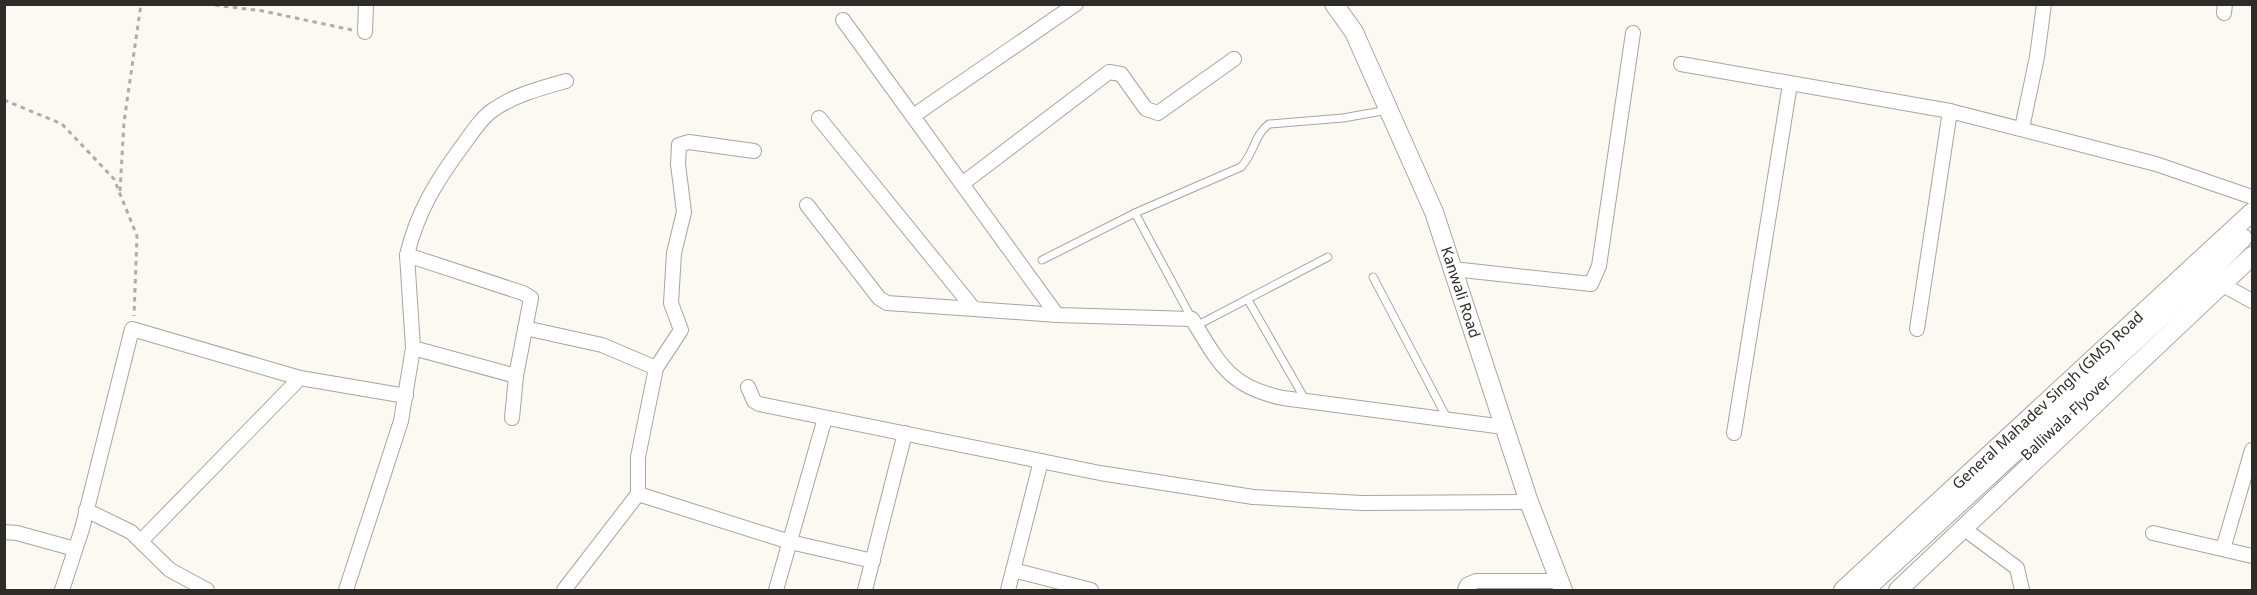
<svg xmlns="http://www.w3.org/2000/svg" width="2257" height="595" viewBox="0 0 2257 595" font-family="'Noto Sans',sans-serif">
	<style>
		.lines { fill: none; stroke-linecap: round; stroke-linejoin: round }
		.service-casing { stroke: #a8a5a0; stroke-width: 9 }
		.minor-casing { stroke: #a8a5a0; stroke-width: 16 }
		.tertiary-casing { stroke: #a8a5a0; stroke-width: 20 }
		.path { stroke: #b0ada8; stroke-width: 3; stroke-dasharray: 4.5 4.5; stroke-linecap: butt }
		.service { stroke: #fff; stroke-width: 7 }
		.minor { stroke: #fff; stroke-width: 14 }
		.tertiary { stroke: #fff; stroke-width: 18 }
		.labels { text-anchor: middle; stroke-width: 4.5; stroke-linejoin: round; paint-order: stroke }
		.street-label { font-size: 15px; fill: #2d2c29; stroke: #fff }
	</style>
	<rect width="100%" height="100%" fill="#fcf9f3"/>
	<g class="lines">
		<defs>
			<g id="service">
				<path d="M1135,213L1241,167C1254,154 1254,135 1269,124L1343,118L1388,110"/>
				<polyline points="1042,260 1135,213 1192,319"/>
				<polyline points="1373,277 1448,420"/>
				<polyline points="1248,300 1306,401"/>
				<polyline points="1196,326 1328,257"/>
			</g>
			<g id="minor">
				<polyline points="2224,13 2225,4"/>
				<polyline points="843,20 1057,315"/>
				<polyline points="365,32 366,4"/>
				<polyline points="1681,64 1950,111 2156,164 2252,197"/>
				<polyline points="913,116 1076,4"/>
				<path d="M819,118L974,309L1057,315L1192,319C1219,363 1229,387 1283,398L1504,427"/>
				<polyline points="2022,128 2037,57 2044,4"/>
				<polyline points="962,184 1109,72 1121,74 1146,109 1158,113 1234,59"/>
				<polyline points="807,205 879,298 887,303 974,309"/>
				<path d="M407,255C417,212 437,180 463,145C472,133 481,118 493,110C514,95 541,88 566,81"/>
				<polyline points="1453,269 1591,284 1599,266 1633,33"/>
				<polyline points="2223,285 2252,301"/>
				<polyline points="525,328 602,345 656,368 638,457 638,494 564,590"/>
				<polyline points="1917,329 1950,111"/>
				<polyline points="413,348 516,376"/>
				<polyline points="656,368 681,330 671,303 674,253 684,212 678,164 679,145 689,142 754,151"/>
				<polyline points="748,387 754,401 759,404 1100,473 1253,497 1362,503 1529,502"/>
				<polyline points="1734,433 1790,84"/>
				<polyline points="638,494 790,542 873,561"/>
				<polyline points="86,510 131,532 170,570 207,590"/>
				<polyline points="1963,528 2017,568 2022,590"/>
				<polyline points="4,532 17,533 75,549"/>
				<polyline points="2153,533 2252,556"/>
				<polyline points="141,541 300,378"/>
				<polyline points="2223,549 2252,450"/>
				<polyline points="1013,570 1091,590"/>
				<polyline points="62,590 82,529 132,329 300,378 406,396"/>
				<polyline points="346,590 401,421 413,348 407,255 523,293 531,298 516,376 512,418"/>
				<polyline points="776,590 825,418"/>
				<polyline points="865,590 905,433"/>
				<polyline points="1008,590 1041,461"/>
				<polyline points="1465,590 1467,585 1476,581 1559,581"/>
			</g>
			<g id="tertiary">
				<path id="s1" d="M1334,4L1354,32L1434,212L1529,502L1563,590"/>
				<path id="s2" d="M1843,590L2252,212"/>
				<polyline points="1865,590 2207,275 2243,238"/>
				<polyline points="1898,590 2252,256"/>
			</g>
		</defs>
		<!-- service casing -->
		<use href="#service" class="service-casing"/>
		<!-- minor casing -->
		<use href="#minor" class="minor-casing"/>
		<!-- tertiary casing -->
		<use href="#tertiary" class="tertiary-casing"/>
		<!-- path -->
		<g class="path">
			<polyline points="206,4 263,11 352,30"/>
			<polyline points="4,100 62,124 114,179 137,236 134,316"/>
			<polyline points="120,191 124,122 141,4"/>
		</g>
		<!-- service -->
		<use href="#service" class="service"/>
		<!-- minor -->
		<use href="#minor" class="minor"/>
		<!-- tertiary -->
		<use href="#tertiary" class="tertiary"/>
	</g>
	<g class="labels">
		<!-- street labels -->
		<g class="street-label">
			<text dy="5" stroke="none"><textPath href="#s1" startOffset="316">Kanwali Road</textPath></text>
			<text dy="5" stroke="none"><textPath href="#s2" startOffset="279">General Mahadev Singh (GMS) Road</textPath></text>
			<text transform="translate(2066 418) rotate(-43)" y="5">Balliwala Flyover</text>
		</g>
	</g>
	<!-- border -->
	<rect width="2257" height="595" fill="none" stroke="#2d2c29" stroke-width="12"/>
</svg>
